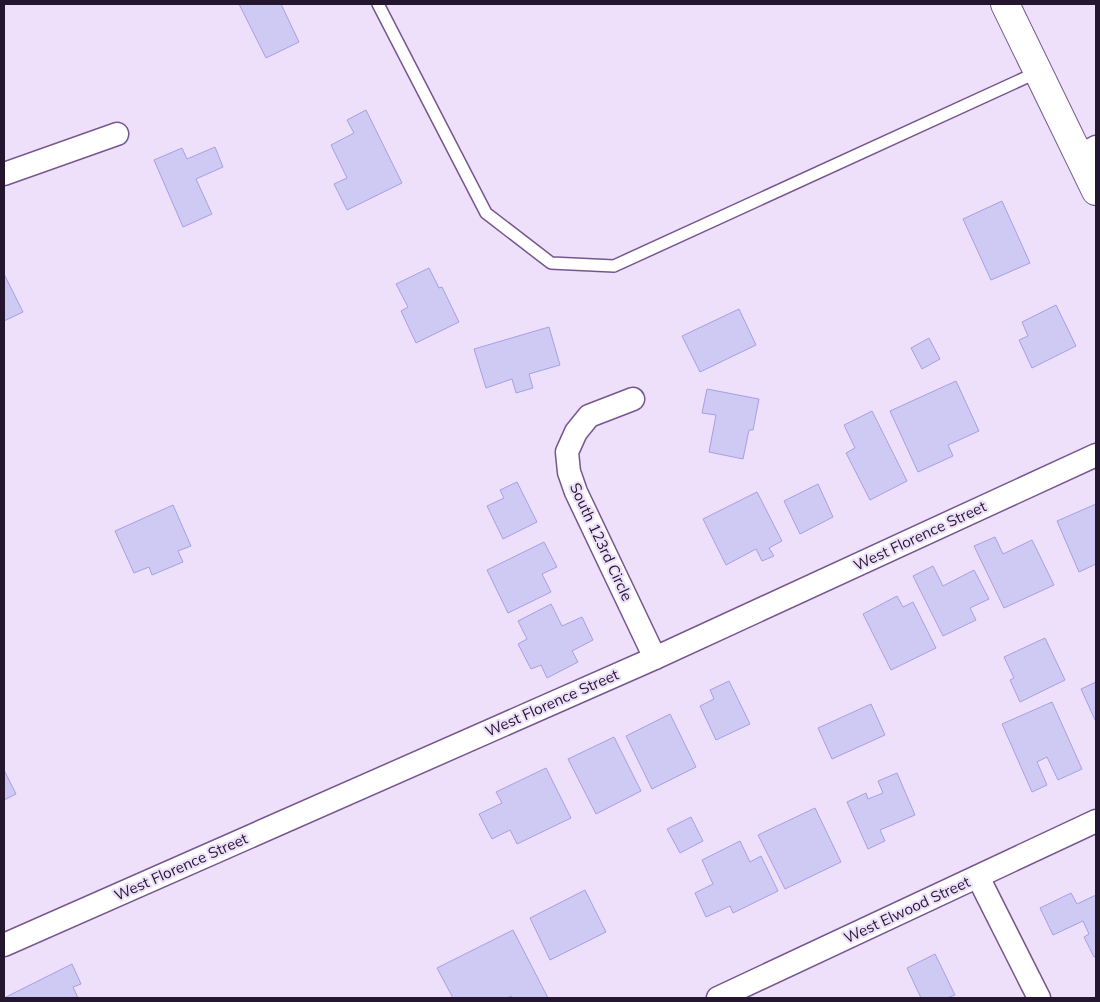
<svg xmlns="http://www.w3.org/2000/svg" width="1100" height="1002" viewBox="0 0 1100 1002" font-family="Mulish,sans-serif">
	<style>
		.building { fill: #cecaf4; stroke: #a69fe2 }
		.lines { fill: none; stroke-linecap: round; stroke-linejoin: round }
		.lane-casing { stroke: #775690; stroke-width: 14 }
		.street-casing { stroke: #775690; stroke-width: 25 }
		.secondary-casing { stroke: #775690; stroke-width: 30 }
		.lane { stroke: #fff; stroke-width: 11 }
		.street { stroke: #fff; stroke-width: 22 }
		.secondary { stroke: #fff; stroke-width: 28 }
		.labels { text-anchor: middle; stroke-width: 4.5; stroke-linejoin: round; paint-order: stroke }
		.street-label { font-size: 15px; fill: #23162e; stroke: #eee0fb }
	</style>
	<rect width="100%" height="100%" fill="#eee0fb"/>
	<!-- building -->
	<g class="building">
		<polygon points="239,4 281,4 299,42 266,58"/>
		<polygon points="366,110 402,183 347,210 334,184 347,178 331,145 354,133 347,120"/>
		<polygon points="215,147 223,167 196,179 212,214 183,227 154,160 182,148 187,159"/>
		<polygon points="1002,201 1030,263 991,280 963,219"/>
		<polygon points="429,268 439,288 442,287 459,322 416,343 401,311 408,307 396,284"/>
		<polygon points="4,274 23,312 4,321"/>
		<polygon points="1056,305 1076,346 1032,368 1019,340 1028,336 1022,322"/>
		<polygon points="739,309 756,345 700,372 682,336"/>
		<polygon points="549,327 560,365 529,374 533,388 516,393 512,379 486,388 474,349"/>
		<polygon points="929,338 940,359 922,369 911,348"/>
		<polygon points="956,381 979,431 948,445 953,456 918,472 890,411"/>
		<polygon points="707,389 759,399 753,430 749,430 743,459 709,452 716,415 702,413"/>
		<polygon points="872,411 907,481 870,500 846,453 855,448 844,425"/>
		<polygon points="517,482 537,522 503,539 487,506 504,498 500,490"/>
		<polygon points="818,484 833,517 800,534 784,501"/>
		<polygon points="757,492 782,541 769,548 774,556 762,561 756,549 726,565 703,519"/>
		<polygon points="1096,504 1096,564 1079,572 1057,521"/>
		<polygon points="173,505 191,546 178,551 183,562 152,575 149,567 134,573 115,531"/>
		<polygon points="995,537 1003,554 1032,540 1054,585 1004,608 974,546"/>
		<polygon points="544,542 557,567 542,574 551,592 508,613 487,570"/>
		<polygon points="933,566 943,586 974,570 989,599 970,608 976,620 943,636 913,576"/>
		<polygon points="897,596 903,607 913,602 936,648 891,670 863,614"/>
		<polygon points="551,604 562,626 582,617 593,640 572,651 578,662 547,678 541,665 531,669 518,644 527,639 518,621"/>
		<polygon points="1045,638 1065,680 1020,702 1010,680 1014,678 1004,657"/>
		<polygon points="729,681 750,724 716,740 700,706 714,699 710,690"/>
		<polygon points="1096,682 1096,722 1081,689"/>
		<polygon points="1052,702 1082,769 1058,780 1047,757 1037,762 1047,785 1032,792 1002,724"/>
		<polygon points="871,704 885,735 832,759 818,728"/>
		<polygon points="670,714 696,767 652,789 626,736"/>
		<polygon points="614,737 641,791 596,814 568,759"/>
		<polygon points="546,768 571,818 517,844 510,830 492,839 479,814 502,803 496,792"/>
		<polygon points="4,770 16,794 4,800"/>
		<polygon points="897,773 915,815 880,830 885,841 868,849 847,802 866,793 868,799 883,793 878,781"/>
		<polygon points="815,808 841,862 785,889 758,835"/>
		<polygon points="691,817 703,841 680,853 667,829"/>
		<polygon points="740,841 750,862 761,856 778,891 733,913 730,906 706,917 695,893 713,884 702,860"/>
		<polygon points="585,890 606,932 550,960 530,918"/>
		<polygon points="1071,893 1077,904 1096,895 1096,956 1094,957 1084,937 1089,934 1083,921 1053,935 1040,908"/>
		<polygon points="513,930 548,998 512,998 511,996 507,998 453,998 437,968"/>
		<polygon points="935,954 955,995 947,998 921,998 907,968"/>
		<polygon points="72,964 81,984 73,987 78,998 4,998"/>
	</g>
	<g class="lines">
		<defs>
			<polyline id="lane" points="378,4 486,213 551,263 614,266 1038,72"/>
			<g id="street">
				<polyline points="1079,156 1096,147"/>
				<polyline points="4,174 117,134"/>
				<polyline points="633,399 589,416 576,432 567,452 569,472 576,492 655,658"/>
				<polyline points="978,877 1039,998"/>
				<polyline points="4,945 655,658 1096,455"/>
				<polyline points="718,998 1096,821"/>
			</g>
			<polyline id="secondary" points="1005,4 1096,191"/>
		</defs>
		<!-- lane casing -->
		<use href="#lane" class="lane-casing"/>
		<!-- street casing -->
		<use href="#street" class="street-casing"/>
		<!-- secondary casing -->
		<use href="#secondary" class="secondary-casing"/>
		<!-- lane -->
		<use href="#lane" class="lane"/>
		<!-- street -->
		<use href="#street" class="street"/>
		<!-- secondary -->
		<use href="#secondary" class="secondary"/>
	</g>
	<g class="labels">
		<!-- street labels -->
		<g class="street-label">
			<text transform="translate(920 536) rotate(-25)" y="5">West Florence Street</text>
			<text transform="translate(601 542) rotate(65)" y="5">South 123rd Circle</text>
			<text transform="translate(552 703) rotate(-24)" y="5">West Florence Street</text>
			<text transform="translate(181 867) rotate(-24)" y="5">West Florence Street</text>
			<text transform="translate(907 910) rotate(-25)" y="5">West Elwood Street</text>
		</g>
	</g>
	<!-- border -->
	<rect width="1100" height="1002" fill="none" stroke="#23162e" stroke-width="10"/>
</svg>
